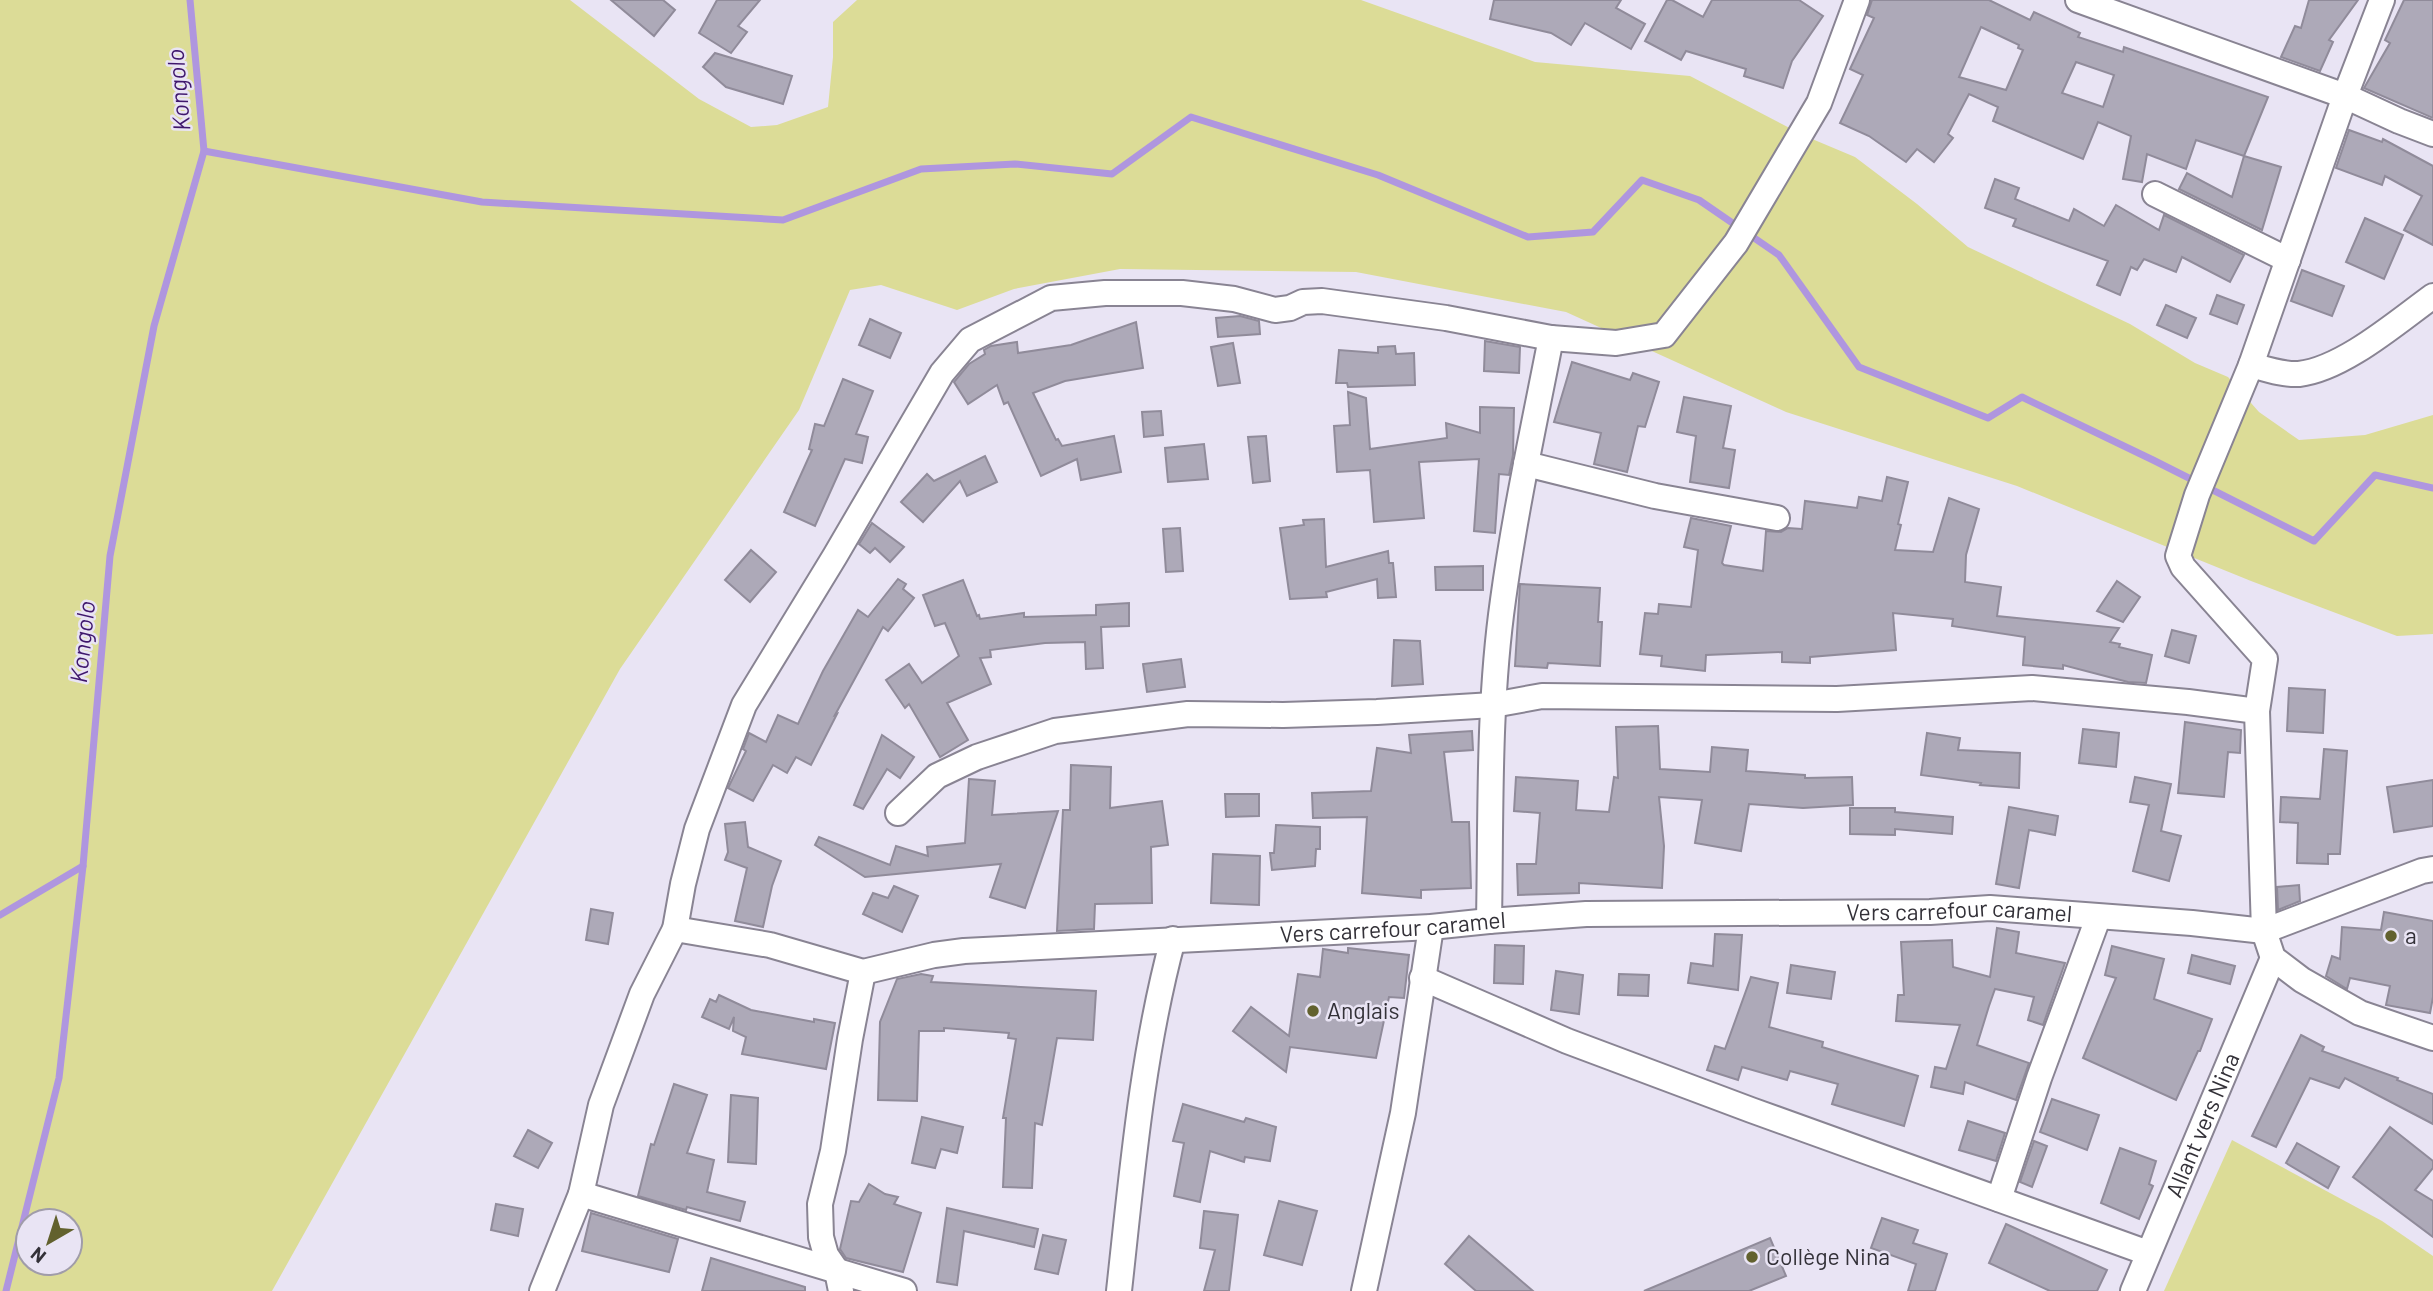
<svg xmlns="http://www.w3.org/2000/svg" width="2433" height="1291" viewBox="0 0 2433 1291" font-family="Barlow,sans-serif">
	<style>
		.green { fill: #dcdc97; fill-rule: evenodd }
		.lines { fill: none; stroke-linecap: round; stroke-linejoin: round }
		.stream { stroke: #af96df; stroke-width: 7 }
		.building { fill: #ada9b8; stroke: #908b9a; stroke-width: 2; fill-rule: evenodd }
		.minor-casing { stroke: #898493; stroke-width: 28 }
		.minor { stroke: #fff; stroke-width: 24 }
		.poi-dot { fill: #62612e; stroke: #e9e4f4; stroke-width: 2.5 }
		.labels { text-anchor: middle; stroke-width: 5; stroke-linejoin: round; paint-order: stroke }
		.street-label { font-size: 23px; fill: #333138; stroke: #e9e4f4 }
		.poi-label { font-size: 23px; fill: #333138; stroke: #e9e4f4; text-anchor: start }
		.water-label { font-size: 24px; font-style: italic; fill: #3f176c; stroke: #e9e4f4 }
	</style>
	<rect width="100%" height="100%" fill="#e9e4f4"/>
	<!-- green -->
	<g class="green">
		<path d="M0,0H570L699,99L751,127L777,125L828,107L833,57V22L857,0H1361L1535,62L1690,76L1805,136L1855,157L1917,204L1968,247L2130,324L2195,363L2228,377L2259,412L2299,440L2365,435L2433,415V634L2397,636L2251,581L2017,486L1786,412L1566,312L1356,272L1120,269L1014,289L957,310L881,285L850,290L799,410L620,669L272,1291H0ZM28,1221H70V1263H28Z"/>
		<polygon points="2232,1140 2382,1221 2433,1256 2433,1291 2164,1291"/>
	</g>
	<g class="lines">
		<!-- stream -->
		<g class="stream">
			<polyline points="204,151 482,202 783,220 921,169 1015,164 1112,174 1191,117 1378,175 1528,237 1593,232 1642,180 1699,200 1779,255 1859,367 1988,418 2022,397 2153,460 2314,541 2375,475 2433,488"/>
			<polyline points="0,915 83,866"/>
			<polyline points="6,1291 59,1078 83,866 110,556 154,326 204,151 190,0"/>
		</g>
	</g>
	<!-- building -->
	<g class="building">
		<polygon points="611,0 663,0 675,10 654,36"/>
		<polygon points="717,0 760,0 738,26 747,32 731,53 699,33"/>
		<polygon points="1494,0 1621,0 1616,8 1645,24 1631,49 1585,23 1571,45 1551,33 1490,19"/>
		<polygon points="1667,0 1672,0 1703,17 1712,0 1799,0 1823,16 1792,61 1783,88 1744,76 1746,69 1686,51 1681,60 1645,41"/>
		<path d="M1872,0H1989L2030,20L2034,12L2080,33L2078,37L2123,52L2124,47L2268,97L2244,156L2196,140L2186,169L2147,154L2142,182L2123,179L2131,136L2098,122L2083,159L1993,121L1998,107L1969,94L1948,134L1953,138L1934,162L1917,149L1906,162L1869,136L1840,123L1863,75L1850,69L1874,18L1867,15ZM1981,27L2019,45L2018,48L2023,50L2006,90L1959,77ZM2076,62L2114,75L2103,107L2062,93Z"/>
		<polygon points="2309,0 2358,0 2329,40 2333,42 2320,71 2281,57 2295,26 2301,28"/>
		<polygon points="2404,0 2433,0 2433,118 2364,88 2390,43 2385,40"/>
		<polygon points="715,53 792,76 783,104 726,87 703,67"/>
		<polygon points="2349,130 2382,142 2383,139 2433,166 2433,245 2404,230 2422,196 2385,176 2382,185 2336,168"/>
		<polygon points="2244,156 2281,167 2262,230 2179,189 2187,173 2232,197"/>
		<polygon points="1995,179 2019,188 2015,199 2069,221 2074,209 2104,226 2116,205 2159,230 2164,215 2244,255 2230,282 2182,257 2176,272 2144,259 2137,270 2131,267 2120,295 2097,285 2108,261 2013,226 2016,219 1985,208"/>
		<polygon points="2365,218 2403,235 2384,279 2346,262"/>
		<polygon points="2302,270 2344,286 2332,316 2291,301"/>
		<polygon points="2217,295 2244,305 2237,324 2210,314"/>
		<polygon points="2166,305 2196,318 2187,338 2157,325"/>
		<polygon points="1240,316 1259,321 1260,334 1218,337 1216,318"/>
		<polygon points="870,319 901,333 890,358 859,345"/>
		<polygon points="1136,322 1143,368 1065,381 1033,393 1056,440 1058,439 1062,446 1114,436 1121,472 1081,480 1077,459 1041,476 1008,402 1004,404 997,385 968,404 954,382 969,364 985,354 984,350 991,346 1017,342 1018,353 1071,345"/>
		<polygon points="1485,341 1520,347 1519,373 1484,371"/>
		<polygon points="1233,343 1240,383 1218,386 1211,347"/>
		<polygon points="1395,346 1396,354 1414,353 1415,385 1348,387 1347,383 1336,383 1339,350 1378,353 1378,347"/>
		<polygon points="1572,362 1630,380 1633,373 1659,382 1645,427 1638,426 1627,472 1594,464 1601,433 1554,422"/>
		<polygon points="843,379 873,391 856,434 868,437 862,463 845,459 815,526 784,512 812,450 809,449 815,424 824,426"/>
		<polygon points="1348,392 1366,398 1370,449 1447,438 1446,423 1480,433 1480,407 1514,408 1513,455 1509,475 1499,474 1495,533 1474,531 1479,459 1419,462 1424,518 1374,522 1370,470 1337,472 1334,426 1350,425"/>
		<polygon points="1684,397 1731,406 1723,448 1735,450 1729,488 1690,482 1696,436 1677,432"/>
		<polygon points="1161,411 1163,435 1144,437 1142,412"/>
		<polygon points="1266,436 1270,481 1253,483 1248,437"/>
		<polygon points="1204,444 1208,479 1168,482 1165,448"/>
		<polygon points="985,456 997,482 967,496 960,481 923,522 901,502 927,474 934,481"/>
		<polygon points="1887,477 1908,482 1898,524 1901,525 1895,550 1933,552 1949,498 1979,509 1966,555 1965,582 2001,587 1997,616 2119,628 2110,642 2120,644 2119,647 2152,655 2146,683 2128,682 2063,665 2063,669 2023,665 2025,637 1952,626 1953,619 1893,613 1896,650 1810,657 1810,663 1782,662 1782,652 1706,655 1705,671 1661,666 1662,656 1640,654 1645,613 1658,614 1659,604 1691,607 1698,550 1684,547 1691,518 1731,526 1722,563 1724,565 1763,571 1766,531 1781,532 1788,528 1802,529 1805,501 1857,508 1859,497 1882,501"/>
		<polygon points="1324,519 1326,567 1388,551 1389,563 1393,563 1396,597 1378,598 1377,579 1326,592 1327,597 1290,599 1280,528 1304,525 1303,520"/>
		<polygon points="872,523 904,547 890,562 875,548 870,553 859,544"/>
		<polygon points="1180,528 1183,571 1166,572 1163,529"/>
		<polygon points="751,550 776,572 750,602 725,580"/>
		<polygon points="1483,566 1483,590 1436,590 1435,567"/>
		<polygon points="898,579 906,584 903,589 914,598 888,631 883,627 835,715 837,714 811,765 796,757 787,773 773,765 753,801 728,788 746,751 743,749 749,733 766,742 778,715 798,724 823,671 858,610 868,617"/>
		<polygon points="963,580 977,616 979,615 980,619 1024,613 1024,617 1096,615 1096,605 1129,603 1129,626 1101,627 1103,668 1086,669 1085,642 1045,643 990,650 991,657 980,658 991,684 947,703 968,740 940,757 909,704 905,708 886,680 909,664 922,683 959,656 945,623 935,626 923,595"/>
		<polygon points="2117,581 2140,597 2123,622 2097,611"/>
		<polygon points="1520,584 1600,588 1598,622 1602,622 1600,666 1548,663 1547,668 1515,666"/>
		<polygon points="2172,630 2196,636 2189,663 2165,656"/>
		<polygon points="1394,640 1420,641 1423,684 1392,686"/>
		<polygon points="1181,659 1185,687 1147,692 1143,664"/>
		<polygon points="2289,688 2325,690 2323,733 2287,731"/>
		<polygon points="2185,722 2241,730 2240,753 2228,752 2224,797 2178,793"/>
		<polygon points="1658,726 1660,769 1710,772 1712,747 1748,750 1746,771 1805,775 1805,778 1852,777 1853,805 1803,808 1749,804 1741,851 1695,843 1702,800 1659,797 1664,846 1662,888 1579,883 1579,893 1518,895 1517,864 1536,864 1540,813 1514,811 1516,777 1578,781 1576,810 1609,812 1614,777 1618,778 1616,727"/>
		<polygon points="2083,729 2119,733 2116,767 2079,763"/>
		<polygon points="1472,731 1473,750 1444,752 1452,822 1469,822 1471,888 1421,890 1421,898 1362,893 1367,817 1313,818 1312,793 1371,791 1377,748 1411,753 1409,735"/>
		<polygon points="1927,733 1960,738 1958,750 2020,753 2019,788 1980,785 1981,783 1921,775"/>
		<polygon points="882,735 914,757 900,778 887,769 863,809 854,805"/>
		<polygon points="2324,749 2347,751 2340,854 2328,854 2328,864 2297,863 2298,823 2280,822 2281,797 2320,799"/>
		<polygon points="1071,765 1111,767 1110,808 1162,801 1168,845 1151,847 1152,903 1095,904 1094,929 1057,931 1063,810 1070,810"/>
		<polygon points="2135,777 2171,784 2161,831 2181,836 2169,881 2133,871 2149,805 2130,802"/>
		<polygon points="969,779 995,781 992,815 1058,811 1025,908 990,897 1001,864 865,877 815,845 819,837 890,865 896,846 928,856 927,847 965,843"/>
		<polygon points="2433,780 2433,826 2394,832 2387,787"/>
		<polygon points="1225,794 1259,794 1259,816 1226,817"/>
		<polygon points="2009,807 2058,816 2055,835 2029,830 2019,888 1996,884"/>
		<polygon points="1850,808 1895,808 1895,812 1953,817 1952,834 1895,829 1895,835 1850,834"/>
		<polygon points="745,822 748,847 781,861 772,886 763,927 735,921 747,868 725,860 728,852 725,824"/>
		<polygon points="1276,825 1320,827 1320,849 1316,849 1315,866 1272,870 1270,853 1274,853"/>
		<polygon points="1213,854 1260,856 1259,905 1211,903"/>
		<polygon points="2299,885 2300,901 2278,910 2277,887"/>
		<polygon points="894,886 918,896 902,932 863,914 873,893 888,898"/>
		<polygon points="591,909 613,913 608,944 586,940"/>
		<polygon points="2384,912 2433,921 2433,997 2430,1013 2386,1005 2390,986 2350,978 2347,989 2326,976 2332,956 2340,959 2342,927 2381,930"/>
		<polygon points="1997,928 2019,932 2016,953 2065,963 2043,1025 2028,1020 2034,997 1995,989 1989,1006 1977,1045 2029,1063 2016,1100 1965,1082 1963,1094 1931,1087 1935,1067 1946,1069 1960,1025 1896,1021 1898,995 1904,995 1901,942 1952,940 1953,967 1990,977"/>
		<polygon points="1715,934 1742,935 1738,990 1688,983 1691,963 1713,966"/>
		<polygon points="1495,945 1524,946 1523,984 1494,983"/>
		<polygon points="2112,946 2164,959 2154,999 2212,1019 2200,1051 2198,1051 2176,1100 2083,1058 2116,978 2105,975"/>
		<polygon points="1348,948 1409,955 1404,998 1389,997 1376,1058 1290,1047 1286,1072 1233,1031 1251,1007 1289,1036 1298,974 1320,977 1323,949 1348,953"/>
		<polygon points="2192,955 2235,966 2230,984 2188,973"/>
		<polygon points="1791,965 1835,972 1831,999 1787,993"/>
		<polygon points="1556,971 1583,975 1579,1014 1551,1010"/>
		<polygon points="921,974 933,976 931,982 1096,991 1093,1040 1057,1038 1042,1125 1035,1123 1032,1188 1003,1187 1006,1118 1003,1118 1016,1039 1008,1038 1009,1033 944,1028 944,1031 919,1031 917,1101 878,1100 880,1022 897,979"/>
		<polygon points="1619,974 1649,975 1648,996 1618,995"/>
		<polygon points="1751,977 1778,983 1769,1027 1823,1042 1822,1047 1918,1076 1904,1126 1832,1104 1838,1084 1790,1071 1787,1080 1742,1067 1738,1080 1707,1070 1715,1046 1725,1049"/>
		<polygon points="719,995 751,1010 814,1022 814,1019 835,1023 826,1069 742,1054 746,1037 733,1031 734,1017 729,1029 702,1017 710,999 716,1002"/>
		<polygon points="2301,1035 2324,1047 2322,1051 2398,1078 2397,1080 2433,1094 2433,1124 2345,1078 2339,1088 2310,1078 2276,1147 2252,1136"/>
		<polygon points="674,1084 707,1095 687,1153 714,1160 707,1192 745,1202 740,1221 687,1207 686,1210 638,1196 651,1144 654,1145"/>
		<polygon points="731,1095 758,1098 756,1164 728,1162"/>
		<polygon points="2052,1099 2099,1115 2087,1150 2040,1132"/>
		<polygon points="1183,1104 1244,1122 1246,1118 1276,1127 1270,1161 1245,1157 1244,1162 1210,1151 1200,1202 1174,1196 1184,1143 1173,1141"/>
		<polygon points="922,1117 963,1127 957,1153 941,1149 935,1168 912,1163"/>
		<polygon points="1968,1121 2005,1133 1996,1161 1959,1150"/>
		<polygon points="2390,1127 2433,1161 2433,1168 2415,1190 2433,1201 2433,1237 2353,1177"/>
		<polygon points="528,1130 552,1143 538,1168 514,1156"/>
		<polygon points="2034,1141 2047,1146 2032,1187 2020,1182"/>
		<polygon points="2297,1143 2339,1167 2328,1188 2286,1163"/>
		<polygon points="2120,1148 2156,1161 2149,1184 2153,1186 2139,1219 2101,1203"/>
		<polygon points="869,1184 885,1194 898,1197 894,1204 921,1213 903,1272 846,1258 840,1249 851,1201 859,1202"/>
		<polygon points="1279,1201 1317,1211 1302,1265 1264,1255"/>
		<polygon points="496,1204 523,1209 518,1236 491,1230"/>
		<polygon points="947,1208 1038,1229 1034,1247 964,1231 957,1285 937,1282"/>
		<polygon points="1204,1211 1238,1215 1229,1291 1204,1291 1215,1250 1200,1248"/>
		<polygon points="591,1213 678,1239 669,1272 582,1251"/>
		<polygon points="1882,1218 1918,1230 1913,1243 1947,1254 1935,1291 1908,1291 1916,1264 1871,1248"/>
		<polygon points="2006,1224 2107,1270 2097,1291 2050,1291 1989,1263"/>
		<polygon points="1043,1235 1066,1240 1058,1274 1035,1269"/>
		<polygon points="1469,1236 1533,1291 1476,1291 1445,1264"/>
		<polygon points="1770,1238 1786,1276 1749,1291 1644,1291"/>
		<polygon points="711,1258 805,1287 805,1291 702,1291"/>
	</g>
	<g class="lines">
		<defs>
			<g id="minor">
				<polyline points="2078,0 2345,96 2399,121 2433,134"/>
				<polyline points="2155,194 2288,260"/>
				<polyline points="1551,338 1616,343 1664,335 1736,243 1819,103 1857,0"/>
				<path d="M2251,365C2266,369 2283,375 2299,374C2343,369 2397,322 2433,296"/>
				<polyline points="1526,464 1655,496 1777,518"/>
				<polyline points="2257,711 2265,659 2183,567 2178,556 2197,495 2251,365 2345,96 2382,0"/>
				<polyline points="2433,869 2422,871 2264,931 2273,958 2302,980 2360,1013 2433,1038"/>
				<path id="s1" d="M675,929L770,945L863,972L934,955L964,951L1431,927L1489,921L1586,914L1930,912L1990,908L2192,923L2264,931L2257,711L2188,702L2032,688L1837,699L1542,696L1493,705L1377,712L1283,715L1188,714L1055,731L977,757L937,776L898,813"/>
				<polyline points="1422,978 1567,1041 1751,1110 2148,1253"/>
				<polyline points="581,1194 904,1291"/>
				<polyline points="1999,1199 2039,1078 2098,918"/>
				<path d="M542,1291L581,1194L601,1105L642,994L675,929L683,884L697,829L744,705L835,556L942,373L970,340L1051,298L1105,293H1182L1234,299L1275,310L1290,308L1303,302L1322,301L1446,318L1551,338C1534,425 1515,512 1503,600C1488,706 1491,814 1489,921"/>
				<polyline points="841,1291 837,1271 826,1255 821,1237 820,1204 833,1151 850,1039 863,972"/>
				<path d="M1119,1291C1132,1173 1142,1054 1173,939"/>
				<polyline points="1364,1291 1403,1113 1431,927"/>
				<path id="s2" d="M2133,1291L2273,958"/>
			</g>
		</defs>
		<!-- minor casing -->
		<use href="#minor" class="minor-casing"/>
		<!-- minor -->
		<use href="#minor" class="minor"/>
	</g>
	<!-- markers -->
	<g class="poi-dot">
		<circle cx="2391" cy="936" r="7"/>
		<circle cx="1313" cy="1011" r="7"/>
		<circle cx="1752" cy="1257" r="7"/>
	</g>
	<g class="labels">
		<!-- street labels -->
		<g class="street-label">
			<text dy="8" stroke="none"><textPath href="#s1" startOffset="1293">Vers carrefour caramel</textPath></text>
			<text dy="8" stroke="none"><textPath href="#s1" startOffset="726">Vers carrefour caramel</textPath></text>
			<text dy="8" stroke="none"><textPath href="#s2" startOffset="180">Allant vers Nina</textPath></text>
		</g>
		<!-- poi labels -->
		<g class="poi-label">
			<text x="2405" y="944">a</text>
			<text x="1327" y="1019">Anglais</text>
			<text x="1766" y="1265">Collège Nina</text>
		</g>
		<!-- water labels -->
		<g class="water-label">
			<text transform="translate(179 90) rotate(-95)" y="8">Kongolo</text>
			<text transform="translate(83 642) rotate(-84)" y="8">Kongolo</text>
		</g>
	</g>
	<!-- north arrow -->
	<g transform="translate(49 1242) rotate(219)"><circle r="33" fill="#e9e4f4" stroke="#a09ca9" stroke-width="2"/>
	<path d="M0-5L12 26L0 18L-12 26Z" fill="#62612e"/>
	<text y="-10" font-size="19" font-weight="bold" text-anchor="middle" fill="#333138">N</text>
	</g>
</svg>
